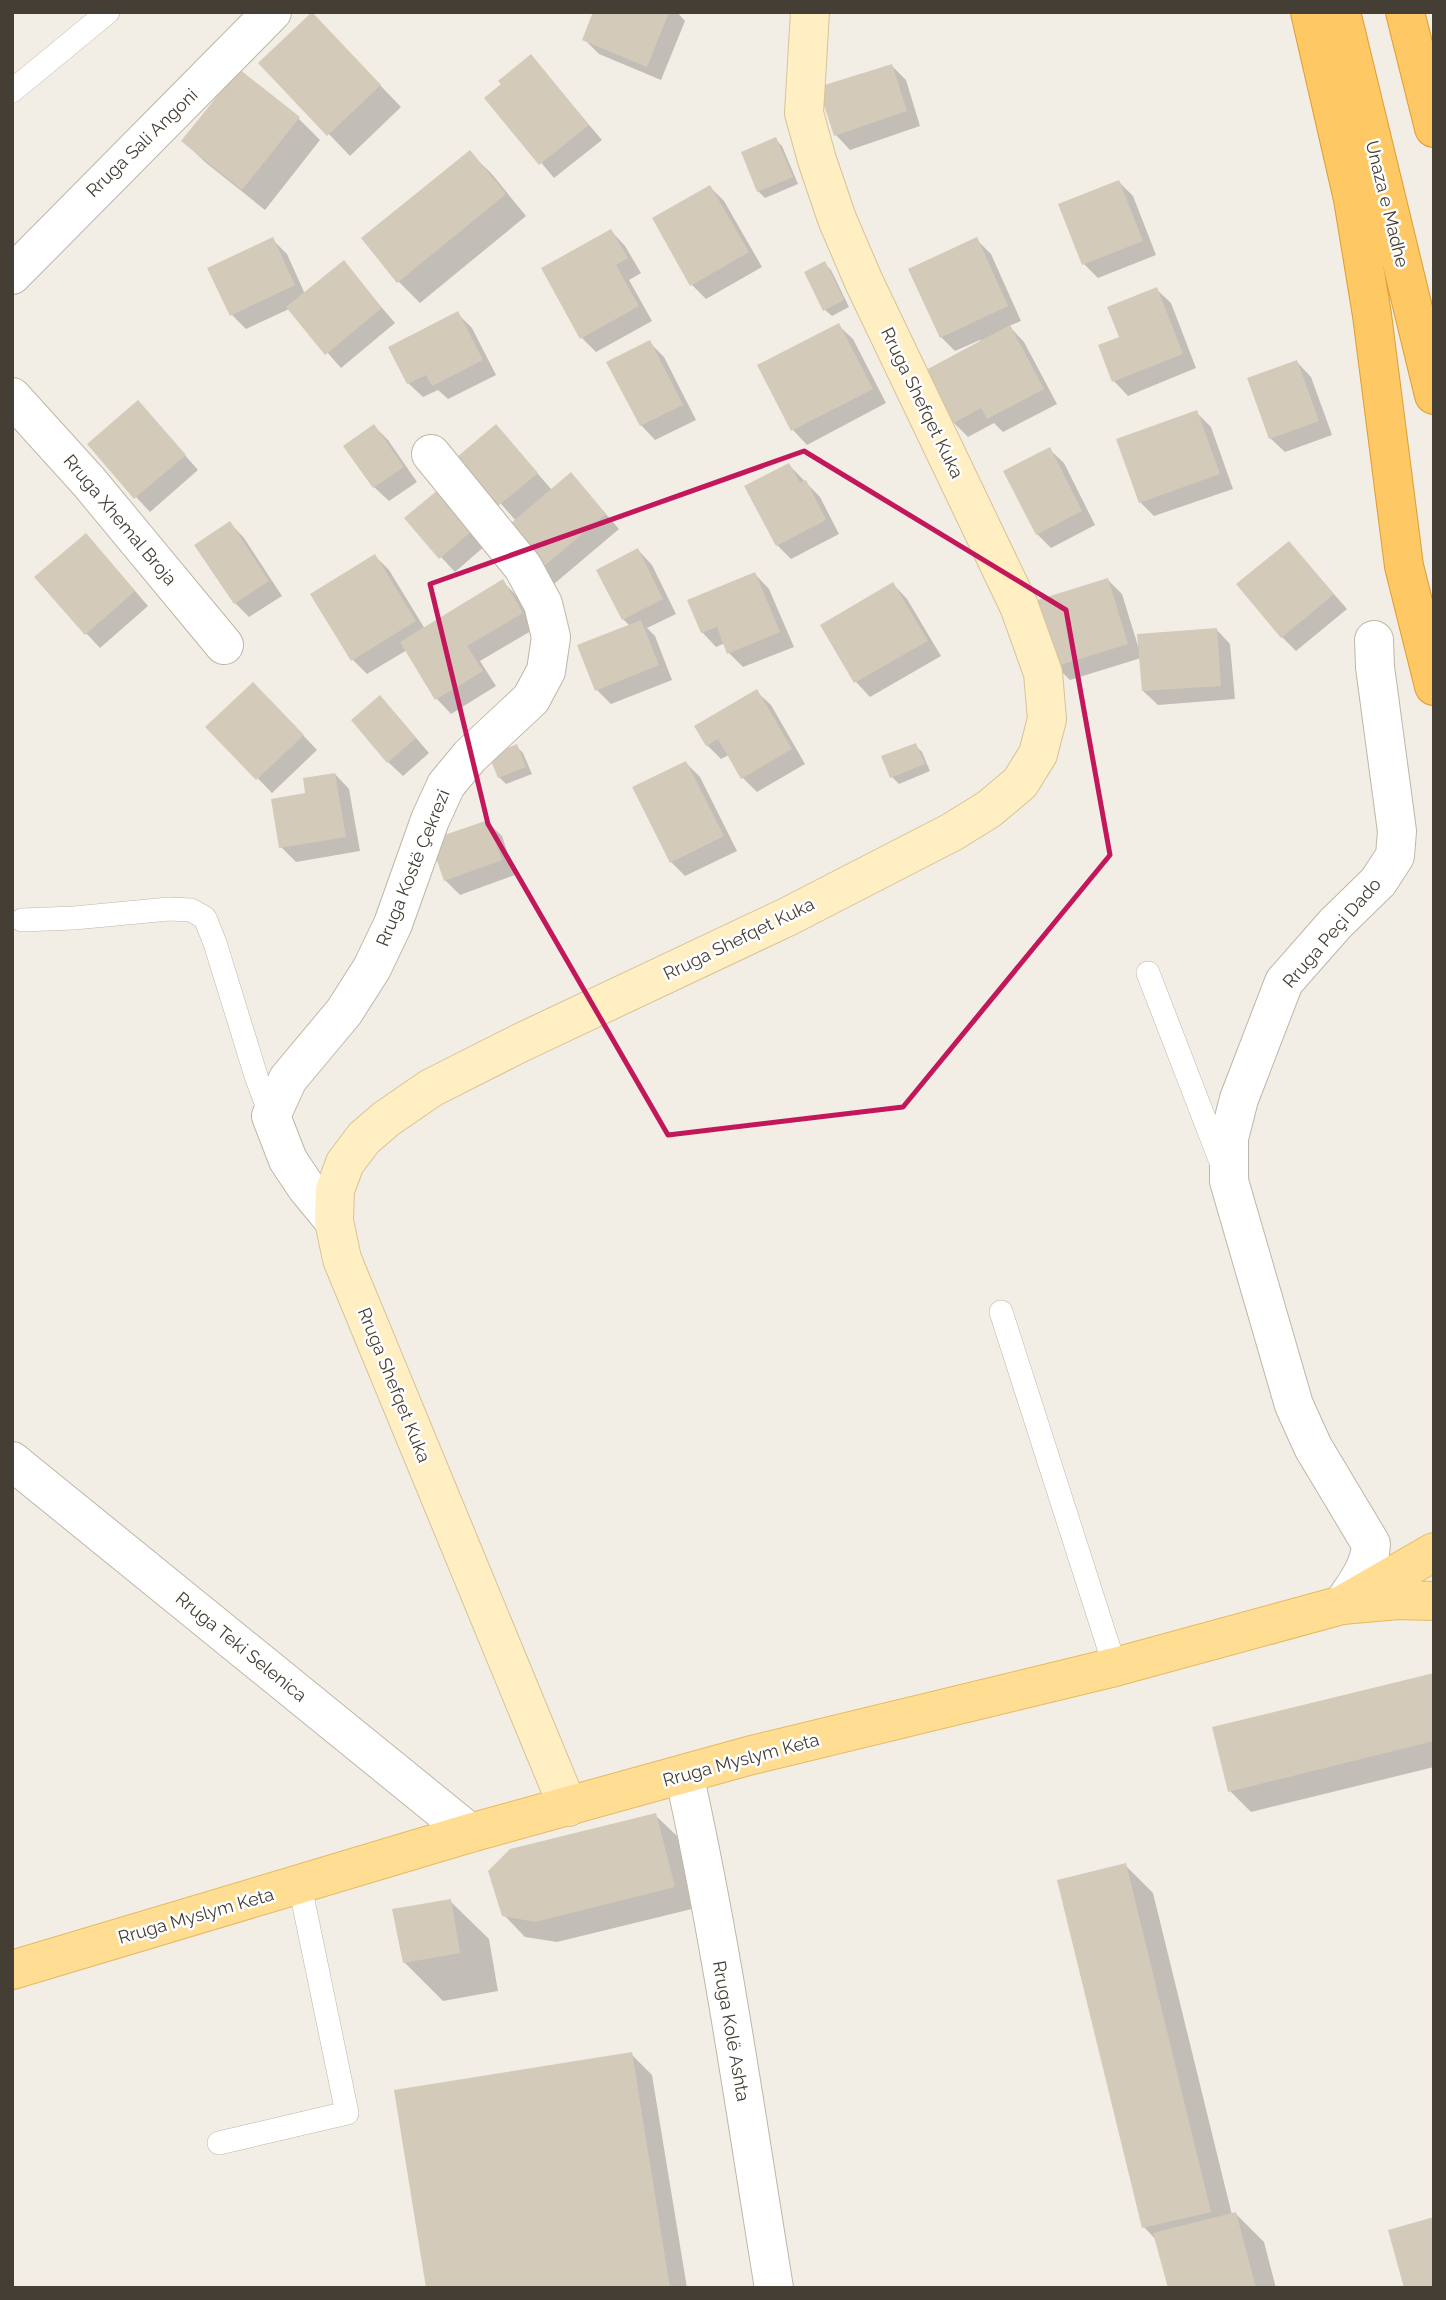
<svg xmlns="http://www.w3.org/2000/svg" width="1446" height="2300" viewBox="0 0 1446 2300" font-family="Raleway,sans-serif">
	<style>
		.shadow { fill: #0003 }
		.building { fill: #d4caba }
		.lines { fill: none; stroke-linecap: round; stroke-linejoin: round }
		.lane-casing { stroke: #beb6a8; stroke-width: 24 }
		.street-casing { stroke: #beb6a8; stroke-width: 40 }
		.secondary-casing { stroke: #d6c396; stroke-width: 40 }
		.primary-casing { stroke: #e4ba62; stroke-width: 40 }
		.highway-casing { stroke: #de9c34; stroke-width: 40 }
		.lane { stroke: #fff; stroke-width: 23 }
		.street { stroke: #fff; stroke-width: 38 }
		.secondary { stroke: #ffefc3; stroke-width: 38 }
		.primary { stroke: #ffdd92; stroke-width: 38 }
		.highway { stroke: #fec864; stroke-width: 38 }
		.marked { fill: none; stroke: #c2185b; stroke-width: 5; stroke-linejoin: round }
		.labels { text-anchor: middle; stroke-width: 5; stroke-linejoin: round; paint-order: stroke }
		.street-label { font-size: 18px; fill: #453e35; stroke: #fff }
	</style>
	<rect width="100%" height="100%" fill="#f3eee5"/>
	<!-- shadow -->
	<g class="shadow">
		<polygon points="595,12 677,12 685,21 661,80 599,54 584,39"/>
		<polygon points="333,36 401,107 350,156 261,63"/>
		<polygon points="531,57 602,140 554,178 487,98"/>
		<polygon points="892,66 906,80 920,126 850,150 836,135 821,88"/>
		<polygon points="239,71 299,119 320,140 265,210 205,162 183,141"/>
		<polygon points="775,139 782,146 798,184 765,198 758,191"/>
		<polygon points="469,152 491,173 526,216 420,303 398,281"/>
		<polygon points="1119,182 1133,196 1156,255 1098,278 1084,264"/>
		<polygon points="710,187 724,201 762,267 706,299 692,285"/>
		<polygon points="611,231 625,246 641,273 629,280 652,321 596,352 582,338"/>
		<polygon points="272,239 287,254 305,294 344,263 395,323 341,368 289,309 246,329 232,315"/>
		<polygon points="976,239 991,254 1021,321 1009,326 1024,342 1057,404 1003,432 994,423 968,437 954,423 981,342 980,340 955,351 941,337"/>
		<polygon points="824,263 831,270 849,307 832,316 825,310"/>
		<polygon points="1156,289 1171,303 1196,368 1128,396 1114,381 1100,346 1121,338"/>
		<polygon points="457,313 472,328 496,375 448,399 438,390 423,397 408,383"/>
		<polygon points="838,325 853,339 886,403 807,445 793,430 759,366"/>
		<polygon points="649,342 664,357 696,420 655,440 641,425"/>
		<polygon points="1297,362 1311,377 1332,435 1285,452 1270,438"/>
		<polygon points="138,402 198,470 150,512 136,497"/>
		<polygon points="1196,412 1211,427 1233,489 1154,516 1140,502"/>
		<polygon points="374,426 388,440 417,482 389,501 374,487"/>
		<polygon points="496,426 552,490 571,474 619,529 554,584 516,521 460,457"/>
		<polygon points="1049,449 1064,463 1095,525 1051,548 1037,534"/>
		<polygon points="789,465 820,497 839,534 791,559 777,545"/>
		<polygon points="438,491 486,545 455,572 441,557"/>
		<polygon points="230,523 244,538 282,596 249,617 235,603"/>
		<polygon points="1289,543 1347,609 1296,651 1282,637"/>
		<polygon points="100,550 148,606 100,648 86,633"/>
		<polygon points="638,550 652,565 676,614 647,628 655,636 672,680 611,704 597,690 630,626 623,619"/>
		<polygon points="375,556 389,570 425,629 503,582 517,596 536,628 480,661 496,686 451,714 437,699 407,650 367,674 353,660"/>
		<polygon points="755,574 769,589 794,647 743,667 729,653 725,643 716,647 702,632"/>
		<polygon points="1108,580 1122,594 1138,646 1216,629 1230,644 1235,699 1158,705 1143,691 1141,658 1070,680 1056,666"/>
		<polygon points="893,584 907,599 941,656 870,697 856,682 822,625"/>
		<polygon points="756,691 771,705 805,764 757,792 743,778 729,755 721,759 707,745"/>
		<polygon points="268,698 317,750 272,793 208,727"/>
		<polygon points="394,712 429,753 403,776 388,762"/>
		<polygon points="915,745 922,752 930,771 899,784 892,777"/>
		<polygon points="517,747 523,753 532,774 506,784 499,777"/>
		<polygon points="686,763 700,777 737,851 685,876 671,862"/>
		<polygon points="335,774 349,789 360,851 296,862 281,847 307,794"/>
		<polygon points="487,822 502,836 515,875 460,895 445,880"/>
		<polygon points="1434,1674 1434,1767 1251,1812 1230,1791"/>
		<polygon points="655,1815 677,1836 696,1908 557,1942 525,1937 504,1915"/>
		<polygon points="1125,1865 1153,1893 1232,2215 1236,2214 1264,2242 1276,2288 1169,2288 1157,2241 1144,2227"/>
		<polygon points="450,1901 489,1939 498,1991 443,2001 404,1962"/>
		<polygon points="631,2054 652,2075 687,2288 428,2288"/>
	</g>
	<!-- building -->
	<g class="building">
		<polygon points="312,12 381,85 327,136 258,63"/>
		<polygon points="593,12 669,12 647,67 582,40"/>
		<polygon points="531,54 589,125 539,165 484,98 501,84 498,81"/>
		<polygon points="892,64 907,111 834,136 818,87"/>
		<polygon points="239,69 300,117 242,190 181,141"/>
		<polygon points="776,137 793,177 757,192 741,152"/>
		<polygon points="470,150 506,194 397,283 361,238"/>
		<polygon points="1119,180 1143,241 1082,265 1058,204"/>
		<polygon points="710,185 749,252 690,286 652,218"/>
		<polygon points="611,229 628,258 616,265 639,306 580,339 541,268"/>
		<polygon points="273,237 295,285 230,316 207,268"/>
		<polygon points="977,237 1008,306 940,338 908,269"/>
		<polygon points="344,260 382,308 325,355 286,307"/>
		<polygon points="825,261 844,300 823,311 804,272"/>
		<polygon points="1157,287 1183,354 1112,382 1098,345 1119,337 1107,307"/>
		<polygon points="458,311 483,360 432,386 426,375 407,384 388,347"/>
		<polygon points="839,323 873,389 791,431 757,365"/>
		<polygon points="1010,325 1044,389 987,419 981,408 952,424 924,371"/>
		<polygon points="650,340 683,405 640,426 606,362"/>
		<polygon points="1297,360 1319,421 1269,439 1247,378"/>
		<polygon points="138,400 186,455 134,499 87,444"/>
		<polygon points="1197,410 1220,474 1139,503 1116,439"/>
		<polygon points="374,424 404,467 373,488 343,446"/>
		<polygon points="496,424 538,473 498,506 457,457"/>
		<polygon points="1050,447 1082,511 1036,535 1003,471"/>
		<polygon points="789,463 800,483 806,480 826,520 776,546 744,486"/>
		<polygon points="571,472 606,514 538,571 503,530"/>
		<polygon points="439,489 473,530 439,559 404,518"/>
		<polygon points="230,521 269,581 234,604 194,545"/>
		<polygon points="86,533 135,591 85,635 34,577"/>
		<polygon points="1289,541 1334,594 1281,638 1236,584"/>
		<polygon points="638,548 663,599 622,620 596,570"/>
		<polygon points="375,554 416,621 351,661 310,594"/>
		<polygon points="755,572 780,632 727,654 717,627 701,633 687,600"/>
		<polygon points="1108,578 1128,644 1054,667 1034,601"/>
		<polygon points="503,579 523,613 467,646 483,671 435,700 400,642"/>
		<polygon points="893,582 928,641 854,683 820,625"/>
		<polygon points="641,620 659,665 595,691 577,645"/>
		<polygon points="1217,628 1221,686 1142,691 1137,634"/>
		<polygon points="253,682 304,735 256,780 205,727"/>
		<polygon points="757,689 792,749 741,779 718,739 706,746 694,726"/>
		<polygon points="380,695 416,738 387,763 351,720"/>
		<polygon points="916,743 925,764 890,778 881,756"/>
		<polygon points="517,744 526,767 498,778 489,756"/>
		<polygon points="686,761 724,836 670,863 632,787"/>
		<polygon points="335,773 346,837 279,848 271,799 305,793 303,778"/>
		<polygon points="488,820 502,860 444,881 430,840"/>
		<polygon points="1434,1673 1434,1741 1228,1792 1212,1727"/>
		<polygon points="656,1813 675,1887 535,1922 502,1916 488,1871 510,1849"/>
		<polygon points="1126,1863 1211,2212 1142,2228 1057,1880"/>
		<polygon points="451,1899 460,1953 403,1963 392,1909"/>
		<polygon points="632,2052 670,2288 426,2288 394,2090"/>
		<polygon points="1236,2212 1256,2288 1168,2288 1153,2233"/>
		<polygon points="1434,2217 1434,2288 1404,2288 1388,2230"/>
	</g>
	<g class="lines">
		<defs>
			<g id="lane">
				<polyline points="12,91 108,12"/>
				<polyline points="22,920 74,918 169,909 191,910 205,918 215,943 257,1079 271,1116"/>
				<polyline points="1148,973 1221,1162"/>
				<polyline points="1001,1312 1115,1667"/>
				<polyline points="219,2143 347,2113 300,1886"/>
			</g>
			<g id="street">
				<polyline points="12,275 272,12"/>
				<polyline points="12,397 89,482 224,645"/>
				<polyline points="334,1221 306,1187 288,1160 271,1116 288,1079 344,1012 372,968 393,924 430,820 446,785 470,756 531,699 546,671 551,637 543,604 523,567 431,454"/>
				<polyline points="12,1461 470,1833"/>
				<path d="M1342,1605C1354,1587 1370,1568 1371,1544L1313,1447L1294,1405L1229,1181V1138L1239,1099L1284,982L1335,924L1378,882L1395,856L1397,831L1375,667L1374,640"/>
				<path d="M684,1774C722,1944 746,2117 774,2288"/>
			</g>
			<polyline id="secondary" points="568,1807 342,1259 334,1221 335,1190 345,1163 364,1138 386,1119 431,1088 520,1043 787,917 952,832 989,809 1020,783 1038,754 1047,719 1043,673 1019,606 864,282 837,219 817,160 804,113 810,12"/>
			<g id="primary">
				<polyline points="1434,1552 1342,1605 1398,1600 1434,1601"/>
				<polyline points="12,1970 470,1833 748,1756 1115,1667 1342,1605"/>
			</g>
			<g id="highway">
				<polyline points="1310,12 1353,199 1372,315 1404,566 1434,686"/>
				<polyline points="1341,12 1434,395"/>
				<polyline points="1405,12 1434,128"/>
			</g>
		</defs>
		<!-- lane casing -->
		<use href="#lane" class="lane-casing"/>
		<!-- street casing -->
		<use href="#street" class="street-casing"/>
		<!-- secondary casing -->
		<use href="#secondary" class="secondary-casing"/>
		<!-- primary casing -->
		<use href="#primary" class="primary-casing"/>
		<!-- highway casing -->
		<use href="#highway" class="highway-casing"/>
		<!-- lane -->
		<use href="#lane" class="lane"/>
		<!-- street -->
		<use href="#street" class="street"/>
		<!-- secondary -->
		<use href="#secondary" class="secondary"/>
		<!-- primary -->
		<use href="#primary" class="primary"/>
		<!-- highway -->
		<use href="#highway" class="highway"/>
	</g>
	<!-- marked area -->
	<path class="marked" d="M804,451L1066,610L1110,855L903,1107L668,1135L488,824L430,584Z"/>
	<g class="labels">
		<!-- street labels -->
		<g class="street-label">
			<text transform="translate(142 143) rotate(-44)" y="6">Rruga Sali Angoni</text>
			<text transform="translate(1387 204) rotate(76)" y="6">Unaza e Madhe</text>
			<text transform="translate(922 403) rotate(64)" y="6">Rruga Shefqet Kuka</text>
			<text transform="translate(120 520) rotate(50)" y="6">Rruga Xhemal Broja</text>
			<text transform="translate(413 868) rotate(-68)" y="6">Rruga Kostë Çekrezi</text>
			<text transform="translate(1332 933) rotate(-49)" y="6">Rruga Peçi Dado</text>
			<text transform="translate(739 939) rotate(-26)" y="6">Rruga Shefqet Kuka</text>
			<text transform="translate(394 1385) rotate(68)" y="6">Rruga Shefqet Kuka</text>
			<text transform="translate(241 1647) rotate(39)" y="6">Rruga Teki Selenica</text>
			<text transform="translate(741 1760) rotate(-15)" y="6">Rruga Myslym Keta</text>
			<text transform="translate(196 1916) rotate(-16)" y="6">Rruga Myslym Keta</text>
			<text transform="translate(731 2031) rotate(80)" y="6">Rruga Kolë Ashta</text>
		</g>
	</g>
	<!-- border -->
	<rect width="1446" height="2300" fill="none" stroke="#453e35" stroke-width="28"/>
</svg>
